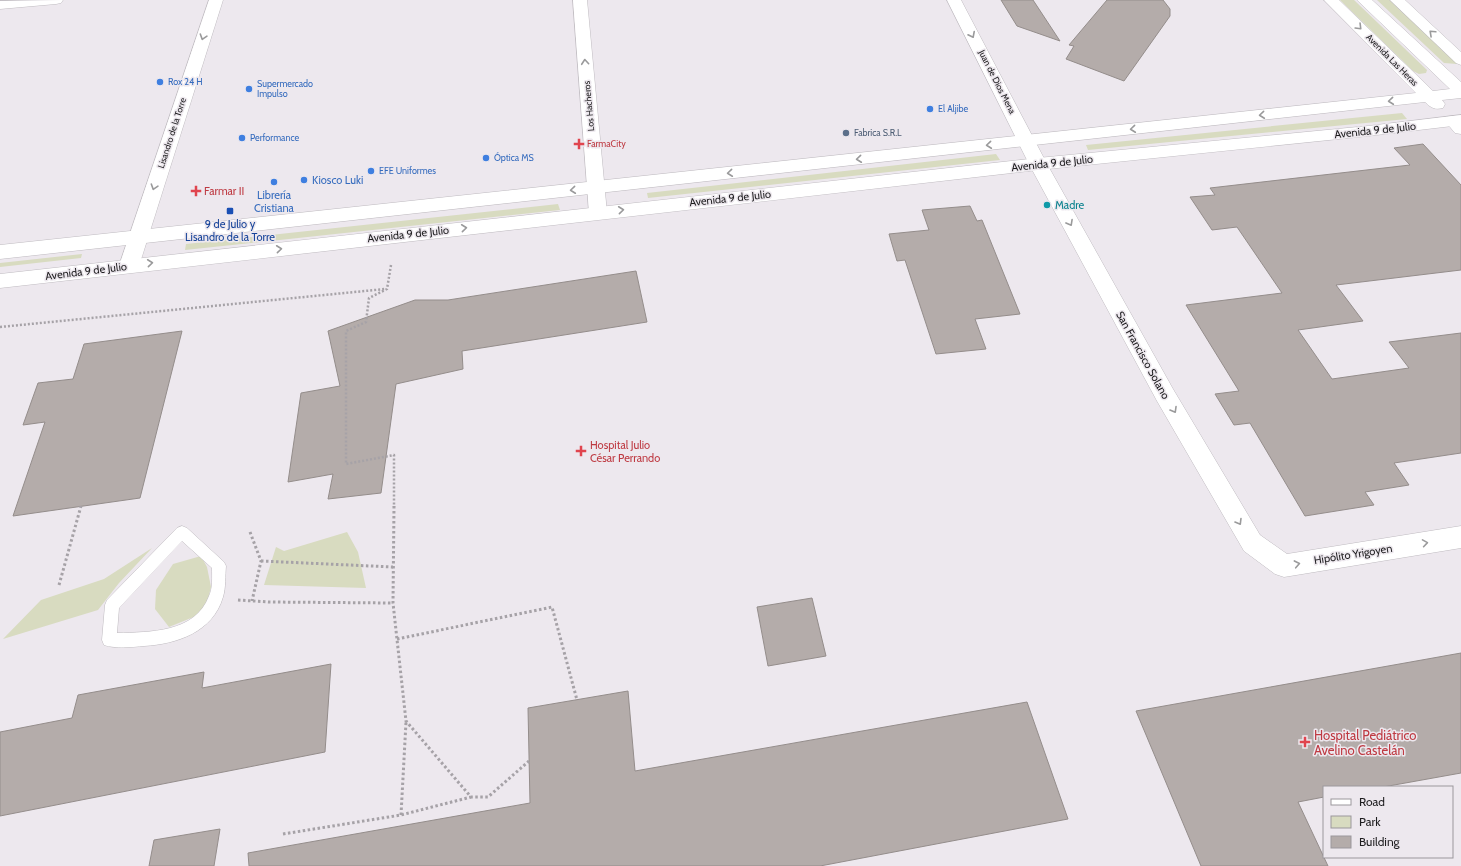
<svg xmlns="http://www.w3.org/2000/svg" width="1461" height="866" viewBox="0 0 1461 866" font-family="Cabin,sans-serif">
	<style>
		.green { fill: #d8dbc0 }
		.building { fill: #b4acaa; stroke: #948d8b }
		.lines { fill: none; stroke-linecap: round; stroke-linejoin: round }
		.service-casing { stroke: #bfbbc0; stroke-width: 1 }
		.minor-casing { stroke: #bfbbc0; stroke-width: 1 }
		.secondary-casing { stroke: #bfbbc0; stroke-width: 1 }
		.primary-casing { stroke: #bfbbc0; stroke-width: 1 }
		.path-far1 { stroke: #a6a2a7; stroke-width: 2.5; stroke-dasharray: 2 2; stroke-linecap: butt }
		.path { stroke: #a6a2a7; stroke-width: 3; stroke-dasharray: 2.5 2.5; stroke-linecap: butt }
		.service { fill: #fff; fill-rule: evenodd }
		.minor { fill: #fff; fill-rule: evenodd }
		.secondary { fill: #fff; fill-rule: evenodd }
		.primary { fill: #fff; fill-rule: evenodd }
		.oneway { stroke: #9a9a9b }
		.shop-dot { fill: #3f7fe0; stroke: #ede8ee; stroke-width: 1.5 }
		.service-dot { fill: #5c6f8a; stroke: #ede8ee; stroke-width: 1.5 }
		.health-dot { fill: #e0444e; stroke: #ede8ee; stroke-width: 1.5 }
		.culture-dot { fill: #0f9aa8; stroke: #ede8ee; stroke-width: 1.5 }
		.transit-dot { fill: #1a4fb4; stroke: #ede8ee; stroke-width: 1.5 }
		.labels { text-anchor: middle; stroke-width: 3; stroke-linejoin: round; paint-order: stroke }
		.far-street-label { font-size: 9px; fill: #1f1e20; stroke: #ede8ee }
		.far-shop-label { font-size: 9px; fill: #366cbe; stroke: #ede8ee; text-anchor: start }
		.far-service-label { font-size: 9px; fill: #4e5e75; stroke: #ede8ee; text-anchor: start }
		.far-health-label { font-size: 9px; fill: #be3a42; stroke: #ede8ee; text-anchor: start }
		.street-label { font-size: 11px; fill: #1f1e20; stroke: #ede8ee }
		.shop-label { font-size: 11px; fill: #366cbe; stroke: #ede8ee; text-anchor: start }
		.health-label { font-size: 11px; fill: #be3a42; stroke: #ede8ee; text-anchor: start }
		.culture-label { font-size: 11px; fill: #0d838f; stroke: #ede8ee; text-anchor: start }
		.transit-label { font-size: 11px; fill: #164399; stroke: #ede8ee }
		.near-health-label { font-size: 13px; fill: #be3a42; stroke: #ede8ee; text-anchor: start }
	</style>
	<rect width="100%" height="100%" fill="#ede8ee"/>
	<!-- green -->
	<g class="green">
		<polygon points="1340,0 1354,0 1427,70 1426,73 1419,74 1413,71"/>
		<polygon points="1377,0 1390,0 1456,61 1457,64 1444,63"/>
		<polygon points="1402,113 1407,119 1088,150 1086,145"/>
		<polygon points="996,154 1000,160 648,198 647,193"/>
		<polygon points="558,204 560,210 185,250 186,244"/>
		<polygon points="82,254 81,258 0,267 0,263"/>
		<polygon points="347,532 358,552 366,588 264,585 276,547 284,551"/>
		<polygon points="152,548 119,583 98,610 3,639 41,600 104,579"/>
		<polygon points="201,556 207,567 211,587 207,603 196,616 169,627 155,609 156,590 173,564"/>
	</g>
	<!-- building -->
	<g class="building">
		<polygon points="1001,0 1033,0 1060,41 1017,26"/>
		<polygon points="1107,0 1163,0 1170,9 1170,16 1124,81 1066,59 1074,46 1069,45"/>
		<polygon points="1423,144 1461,185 1461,270 1336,285 1363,321 1298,330 1332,379 1409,368 1389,342 1461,333 1461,453 1394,463 1409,485 1365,492 1374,505 1305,516 1250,423 1234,425 1215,394 1239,391 1186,305 1282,293 1237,227 1212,230 1190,197 1215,195 1210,188 1410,165 1394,148"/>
		<polygon points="970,206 977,221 982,220 1020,314 975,319 986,349 936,354 905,260 897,261 889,234 929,230 922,210"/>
		<polygon points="636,271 647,322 462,351 463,369 396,384 381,493 328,499 333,474 288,482 301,393 340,386 328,331 415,300 448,300"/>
		<polygon points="182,331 140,498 13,516 45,422 23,425 38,383 73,379 84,344"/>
		<polygon points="812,598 826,656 768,666 757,607"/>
		<polygon points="1461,653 1461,773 1383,787 1324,787 1324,797 1298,802 1328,866 1201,866 1136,711"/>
		<polygon points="331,664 325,752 0,816 0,732 72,718 78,695 204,672 202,688"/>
		<polygon points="628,691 635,771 1027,702 1068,819 820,866 249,866 248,853 530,803 528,708"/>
		<polygon points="220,829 214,866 149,866 154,840"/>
	</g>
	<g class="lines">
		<defs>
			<path id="service" d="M182,526L187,528L224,562L226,566C225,576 226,587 223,597C213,632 177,644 144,646C132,647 115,649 104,645L102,640L105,605L107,600L177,528ZM182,541L212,568C212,577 213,588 209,596C195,633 150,632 117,633L119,608Z"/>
			<g id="minor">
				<polygon points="63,0 61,3 56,4 0,9 0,1"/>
				<polygon points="209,0 223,0 139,266 136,271 129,273 122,271 119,266"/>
				<polygon points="573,0 587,0 607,213 604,218 598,219 592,218 589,213"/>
				<polygon points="947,0 961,0 1047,164 1173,389 1260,535 1287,554 1461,526 1461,548 1284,577 1275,574 1244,551 1157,401 1029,164"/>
			</g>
			<polygon id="secondary" points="1453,116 1461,119 1461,134 1455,133 1445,121 1447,117"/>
			<g id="primary">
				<path d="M1324,0H1339L1433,91L1450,89L1357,0H1372L1461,82V98L1442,100L1445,104L1443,108C1435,110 1431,108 1425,102L0,259V245L1416,93Z"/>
				<polygon points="1390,0 1405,0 1461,52 1461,65 1456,63"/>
				<polygon points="1461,115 1461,125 1368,136 1038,170 0,288 0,274 1038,158 1368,126"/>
			</g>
		</defs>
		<!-- service casing -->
		<use href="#service" class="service-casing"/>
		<!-- minor casing -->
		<use href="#minor" class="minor-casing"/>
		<!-- secondary casing -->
		<use href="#secondary" class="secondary-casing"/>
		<!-- primary casing -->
		<use href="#primary" class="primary-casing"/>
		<!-- path-far1 -->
		<g class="path-far1">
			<polyline points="391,265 387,289 369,298 366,322 346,331 346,464 394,455 394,507"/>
			<polyline points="0,327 385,289"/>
		</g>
		<!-- path -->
		<g class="path">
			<polyline points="394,506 393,603 406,721 471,797 488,797 529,761"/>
			<polyline points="250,532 261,561 252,601"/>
			<polyline points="261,561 393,567"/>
			<polyline points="59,585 81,506"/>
			<polyline points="238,600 269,602 393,603"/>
			<polyline points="397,639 552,607 577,700"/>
			<polyline points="401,815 406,722"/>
			<polyline points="283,834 401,815 471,797"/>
		</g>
		<!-- service -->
		<use href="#service" class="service"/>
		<!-- minor -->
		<use href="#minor" class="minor"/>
		<!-- secondary -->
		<use href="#secondary" class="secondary"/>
		<!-- primary -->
		<use href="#primary" class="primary"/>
	</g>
	<!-- one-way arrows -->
	<defs><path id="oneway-chevron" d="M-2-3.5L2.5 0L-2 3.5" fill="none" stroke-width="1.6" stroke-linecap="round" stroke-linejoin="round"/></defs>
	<g class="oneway">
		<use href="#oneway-chevron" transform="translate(1359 27) rotate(45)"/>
		<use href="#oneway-chevron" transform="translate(1432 33) rotate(-137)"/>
		<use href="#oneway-chevron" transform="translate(972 35) rotate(63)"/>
		<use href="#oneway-chevron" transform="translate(203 37) rotate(108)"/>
		<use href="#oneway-chevron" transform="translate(585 62) rotate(-95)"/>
		<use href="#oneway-chevron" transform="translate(1391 101) rotate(174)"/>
		<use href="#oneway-chevron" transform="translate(1262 115) rotate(174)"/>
		<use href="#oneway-chevron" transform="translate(1133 129) rotate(174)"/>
		<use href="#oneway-chevron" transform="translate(989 145) rotate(174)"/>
		<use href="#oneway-chevron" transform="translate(859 159) rotate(174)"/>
		<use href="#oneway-chevron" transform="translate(730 173) rotate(174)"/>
		<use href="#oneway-chevron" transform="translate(154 187) rotate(108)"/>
		<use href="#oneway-chevron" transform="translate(573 190) rotate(174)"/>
		<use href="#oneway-chevron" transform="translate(621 210) rotate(-6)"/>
		<use href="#oneway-chevron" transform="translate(1070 223) rotate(61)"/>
		<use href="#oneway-chevron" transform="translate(464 228) rotate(-6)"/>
		<use href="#oneway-chevron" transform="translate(279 249) rotate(-6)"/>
		<use href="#oneway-chevron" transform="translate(150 263) rotate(-6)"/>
		<use href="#oneway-chevron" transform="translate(1174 410) rotate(60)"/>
		<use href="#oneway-chevron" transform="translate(1239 522) rotate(59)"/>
		<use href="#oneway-chevron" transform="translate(1425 543) rotate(-9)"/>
		<use href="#oneway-chevron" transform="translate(1297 564) rotate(-11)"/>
	</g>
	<!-- markers -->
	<g class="shop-dot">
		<circle cx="160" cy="82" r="4"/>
		<circle cx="249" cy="89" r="4"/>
		<circle cx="930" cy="109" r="4"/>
		<circle cx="242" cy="138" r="4"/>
		<circle cx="486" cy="158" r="4"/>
		<circle cx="371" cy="171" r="4"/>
		<circle cx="304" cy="180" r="4"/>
		<circle cx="274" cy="182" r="4"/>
	</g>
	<circle class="service-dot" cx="846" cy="133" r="4"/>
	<g class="health-dot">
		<path d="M577 138h4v4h4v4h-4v4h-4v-4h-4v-4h4z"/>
		<path d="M194 185h4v4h4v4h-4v4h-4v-4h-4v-4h4z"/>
		<path d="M579 445h4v4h4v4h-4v4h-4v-4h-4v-4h4z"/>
		<path d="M1303 736h4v4h4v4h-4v4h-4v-4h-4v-4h4z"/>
	</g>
	<circle class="culture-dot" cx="1047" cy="205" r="4"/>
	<rect class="transit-dot" x="226" y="207" width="8" height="8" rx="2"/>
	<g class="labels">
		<!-- far-street labels -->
		<g class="far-street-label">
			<text transform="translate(1392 60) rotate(45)" y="3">Avenida Las Heras</text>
			<text transform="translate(997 82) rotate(63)" y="3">Juan de Dios Mena</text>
			<text transform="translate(589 106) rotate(-95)" y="3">Los Hacheros</text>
			<text transform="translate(172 133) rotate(-72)" y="3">Lisandro de la Torre</text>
		</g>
		<!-- far-shop labels -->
		<g class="far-shop-label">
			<text x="168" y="85">Rox 24 H</text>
			<text x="257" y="87">Supermercado<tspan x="257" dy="10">Impulso</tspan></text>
			<text x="938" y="112">El Aljibe</text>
			<text x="250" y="141">Performance</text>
			<text x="494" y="161">Óptica MS</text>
			<text x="379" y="174">EFE Uniformes</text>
		</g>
		<!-- far-service labels -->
		<g class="far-service-label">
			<text x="854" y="136">Fabrica S.R.L</text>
		</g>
		<!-- far-health labels -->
		<g class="far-health-label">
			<text x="587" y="147">FarmaCity</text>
		</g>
		<!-- street labels -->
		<g class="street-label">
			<text transform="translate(1375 130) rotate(-6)" y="4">Avenida 9 de Julio</text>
			<text transform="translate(1052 163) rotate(-6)" y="4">Avenida 9 de Julio</text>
			<text transform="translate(730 198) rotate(-6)" y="4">Avenida 9 de Julio</text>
			<text transform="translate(408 234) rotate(-6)" y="4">Avenida 9 de Julio</text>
			<text transform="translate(86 271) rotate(-7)" y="4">Avenida 9 de Julio</text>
			<text transform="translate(1143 355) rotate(61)" y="4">San Francisco Solano</text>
			<text transform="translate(1353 554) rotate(-9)" y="4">Hipólito Yrigoyen</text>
		</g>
		<!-- shop labels -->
		<g class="shop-label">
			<text x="312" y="184">Kiosco Luki</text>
			<text x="274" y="199" text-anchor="middle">Librería<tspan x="274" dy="13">Cristiana</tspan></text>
		</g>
		<!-- health labels -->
		<g class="health-label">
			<text x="204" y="195">Farmar II</text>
			<text x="590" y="449">Hospital Julio<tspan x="590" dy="13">César Perrando</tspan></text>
		</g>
		<!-- culture labels -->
		<g class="culture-label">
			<text x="1055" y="209">Madre</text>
		</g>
		<!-- transit labels -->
		<g class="transit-label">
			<text x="230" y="228">9 de Julio y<tspan x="230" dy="13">Lisandro de la Torre</tspan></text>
		</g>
		<!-- near-health labels -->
		<g class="near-health-label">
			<text x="1314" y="740">Hospital Pediátrico<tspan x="1314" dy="15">Avelino Castelán</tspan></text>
		</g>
	</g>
	<!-- legend -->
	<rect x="1323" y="786" width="130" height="72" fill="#ede8ee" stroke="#9b979c"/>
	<rect x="1331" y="799" width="20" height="6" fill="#ffffff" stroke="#9b979c"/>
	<text x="1359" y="806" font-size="12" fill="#1f1e20">Road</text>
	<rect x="1331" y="816" width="20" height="12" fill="#d8dbc0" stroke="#9b979c"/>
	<text x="1359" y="826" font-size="12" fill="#1f1e20">Park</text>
	<rect x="1331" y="836" width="20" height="12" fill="#b4acaa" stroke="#9b979c"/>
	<text x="1359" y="846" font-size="12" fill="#1f1e20">Building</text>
</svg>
